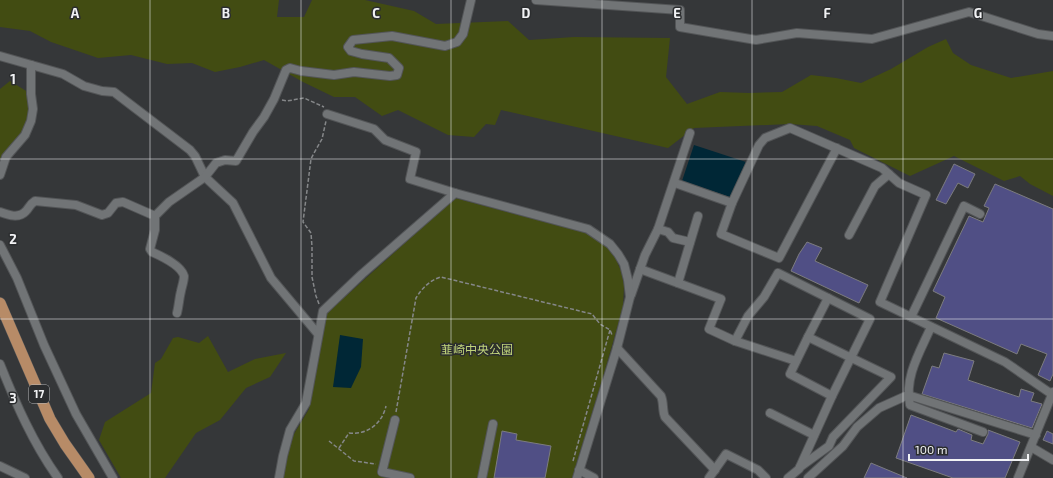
<svg xmlns="http://www.w3.org/2000/svg" width="1053" height="478" viewBox="0 0 1053 478" font-family="'Exo 2','Noto Sans JP',sans-serif">
	<style>
		.green { fill: #424c12 }
		.water { fill: #002736 }
		.building { fill: #504f85; stroke: #7c7c7f }
		.lines { fill: none; stroke-linecap: round; stroke-linejoin: round }
		.minor-casing { stroke: #535557; stroke-width: 10 }
		.major-casing { stroke: #535557; stroke-width: 12 }
		.path { stroke: #858789; stroke-width: 1.5; stroke-dasharray: 4 2; stroke-linecap: butt }
		.minor { stroke: #717476; stroke-width: 8 }
		.major { stroke: #b78b67; stroke-width: 11 }
		.grid { fill: none; stroke: #f1f2f4; stroke-width: 1; stroke-opacity: 0.55 }
		.labels { text-anchor: middle; stroke-width: 3; stroke-linejoin: round; paint-order: stroke }
		.shield { fill: #2b2d2f; stroke: #b6b7b9; stroke-width: 1 }
		.shield-label { font-size: 11px; font-weight: bold; fill: #f1f2f4 }
		.park-label { font-size: 12px; fill: #c1d47a; stroke: #2b2d2f }
		.grid-label { font-size: 13px; text-anchor: middle; font-weight: bold; fill: #f1f2f4; stroke: #2b2d2f; stroke-width: 3; stroke-linejoin: round; paint-order: stroke }
	</style>
	<rect width="100%" height="100%" fill="#353739"/>
	<!-- green -->
	<g class="green">
		<polygon points="0,0 279,0 277,17 304,17 312,0 365,0 414,11 436,24 508,21 529,40 574,37 670,38 666,77 687,104 720,92 749,93 782,92 811,75 836,78 861,83 891,69 928,47 946,39 953,53 971,65 1011,78 1053,71 1053,196 1030,184 1020,176 1004,181 954,156 910,176 854,148 850,140 817,126 790,124 694,128 668,148 501,110 495,125 486,124 474,137 448,135 398,110 382,116 355,97 334,97 303,82 264,60 240,67 215,72 192,63 167,64 131,55 98,58 51,42 30,31 0,27"/>
		<polygon points="10,81 31,94 33,109 20,141 0,175 0,89"/>
		<polygon points="455,198 586,233 606,246 615,257 621,271 624,285 623,307 603,377 572,478 283,478 285,461 294,434 309,409 326,314"/>
		<polygon points="208,336 228,372 255,359 286,353 270,377 246,388 220,420 196,433 165,478 121,478 99,440 105,422 151,393 155,363 161,359 173,338 178,337 199,343"/>
	</g>
	<!-- water -->
	<g class="water">
		<polygon points="694,145 746,162 730,197 682,181"/>
		<polygon points="340,335 363,339 361,367 351,388 333,387"/>
	</g>
	<!-- building -->
	<g class="building">
		<polygon points="954,164 975,174 968,188 958,183 946,204 936,200"/>
		<polygon points="995,184 1053,209 1053,374 1050,381 1038,375 1047,354 1021,344 1017,354 936,318 945,297 933,291 969,216 983,222 989,208 984,206"/>
		<polygon points="807,242 822,248 815,261 868,285 859,303 791,271 799,254"/>
		<polygon points="944,353 974,361 968,380 1019,397 1021,389 1034,393 1031,401 1042,404 1032,428 922,394 932,366 939,368"/>
		<polygon points="911,415 956,432 958,429 972,435 971,440 983,444 988,434 988,430 1020,442 1005,478 953,478 896,458"/>
		<polygon points="502,431 517,434 516,440 551,446 545,478 494,478"/>
		<polygon points="1047,431 1053,434 1053,444 1043,440"/>
		<polygon points="871,463 907,478 864,478"/>
	</g>
	<g class="lines">
		<defs>
			<g id="minor">
				<polyline points="536,0 680,10 680,27 756,40 797,33 872,39 969,12 1038,34 1053,36"/>
				<polyline points="0,56 63,74 84,86 102,91 114,92 190,150 195,156 205,177 233,203 271,278 318,334"/>
				<polyline points="327,114 374,129 385,140 416,152 410,179 455,193"/>
				<polyline points="837,148 779,258 721,234 732,203 759,145 765,138 790,128 882,168 899,183 926,195 880,302 1005,362 1053,395"/>
				<polyline points="0,175 6,157 25,135 31,121 33,109 31,94 31,65"/>
				<polyline points="675,183 732,203"/>
				<path d="M0,212C8,215 19,219 26,211C29,208 30,204 35,201L76,205L102,215L108,213L116,203L123,202L155,216L169,202L205,177L216,163L225,160L236,161L253,132L264,117L274,99L286,70L290,68L301,71L334,75L354,72L390,76L397,75L399,68L389,58L362,54L351,51L348,47L353,40L392,36L445,46L457,42L463,34L471,0"/>
				<path d="M155,216V230L150,249L152,252C161,256 181,265 184,276C184,281 182,286 181,291C179,299 179,305 177,313"/>
				<polyline points="658,229 668,232 673,238 690,242"/>
				<polyline points="849,235 875,186 889,174"/>
				<polyline points="0,245 17,278 44,345 76,414 113,478"/>
				<polyline points="640,269 721,299 709,329 735,341 796,361"/>
				<polyline points="678,283 698,216"/>
				<polyline points="631,295 645,255 658,229 690,133"/>
				<polyline points="911,317 964,206 980,214"/>
				<path d="M931,327C920,352 904,377 910,405L983,432"/>
				<polyline points="808,337 828,298"/>
				<polyline points="735,341 748,316 764,297 778,273 870,319 832,396 799,469 788,478"/>
				<path d="M617,348L661,396C664,403 662,410 665,417L715,470"/>
				<path d="M0,364C16,404 33,443 58,478"/>
				<polyline points="770,413 814,435"/>
				<polyline points="395,420 382,472 410,478"/>
				<polyline points="1031,447 1053,460"/>
				<polyline points="0,466 25,478"/>
				<polyline points="800,467 829,446 833,437 891,377 808,337 790,374 832,396"/>
				<polyline points="579,470 594,478"/>
				<polyline points="279,478 283,456 290,430 306,403 323,311 362,274 455,193 588,229 610,244 618,254 624,264 628,280 630,297 617,348 577,478"/>
				<polyline points="482,478 493,424"/>
				<polyline points="709,478 726,454 758,470 766,478"/>
				<polyline points="808,478 843,446 857,427 879,408 908,395 1036,435"/>
				<polyline points="1018,478 1053,392"/>
			</g>
			<polyline id="major" points="0,303 50,419 65,444 89,478"/>
		</defs>
		<!-- minor casing -->
		<use href="#minor" class="minor-casing"/>
		<!-- major casing -->
		<use href="#major" class="major-casing"/>
		<!-- path -->
		<g class="path">
			<polyline points="282,100 287,101 304,98 324,107"/>
			<polyline points="319,304 316,296 312,277 312,247 311,233 303,222 311,159 314,153 322,139 326,121"/>
			<path d="M396,412L416,298C422,288 430,280 441,277L592,314L600,324L610,330L612,335"/>
			<polyline points="329,441 354,461 376,464"/>
			<path d="M339,448L349,433C367,435 382,424 386,406"/>
			<polyline points="573,461 610,330"/>
		</g>
		<!-- minor -->
		<use href="#minor" class="minor"/>
		<!-- major -->
		<use href="#major" class="major"/>
	</g>
	<!-- grid -->
	<path class="grid" d="M150,0V478M301,0V478M451,0V478M602,0V478M752,0V478M903,0V478M0,159H1053M0,319H1053"/>
	<g class="labels">
		<!-- shield labels -->
		<rect class="shield" x="29" y="385" width="20" height="18" rx="3"/>
		<g class="shield-label">
			<text x="39" y="398">17</text>
		</g>
		<!-- park labels -->
		<g class="park-label">
			<text x="477" y="354">韮崎中央公園</text>
		</g>
	</g>
	<g class="grid-label">
		<text x="75" y="18">A</text>
		<text x="226" y="18">B</text>
		<text x="376" y="18">C</text>
		<text x="526" y="18">D</text>
		<text x="677" y="18">E</text>
		<text x="827" y="18">F</text>
		<text x="978" y="18">G</text>
		<text x="13" y="84">1</text>
		<text x="13" y="244">2</text>
		<text x="13" y="403">3</text>
	</g>
	<!-- scale -->
	<path d="M909 454v6h119v-6" fill="none" stroke="#f1f2f4" stroke-width="2"/>
	<text x="915" y="454" font-size="12" fill="#f1f2f4" stroke="#2b2d2f" stroke-width="3" paint-order="stroke">100 m</text>
</svg>
